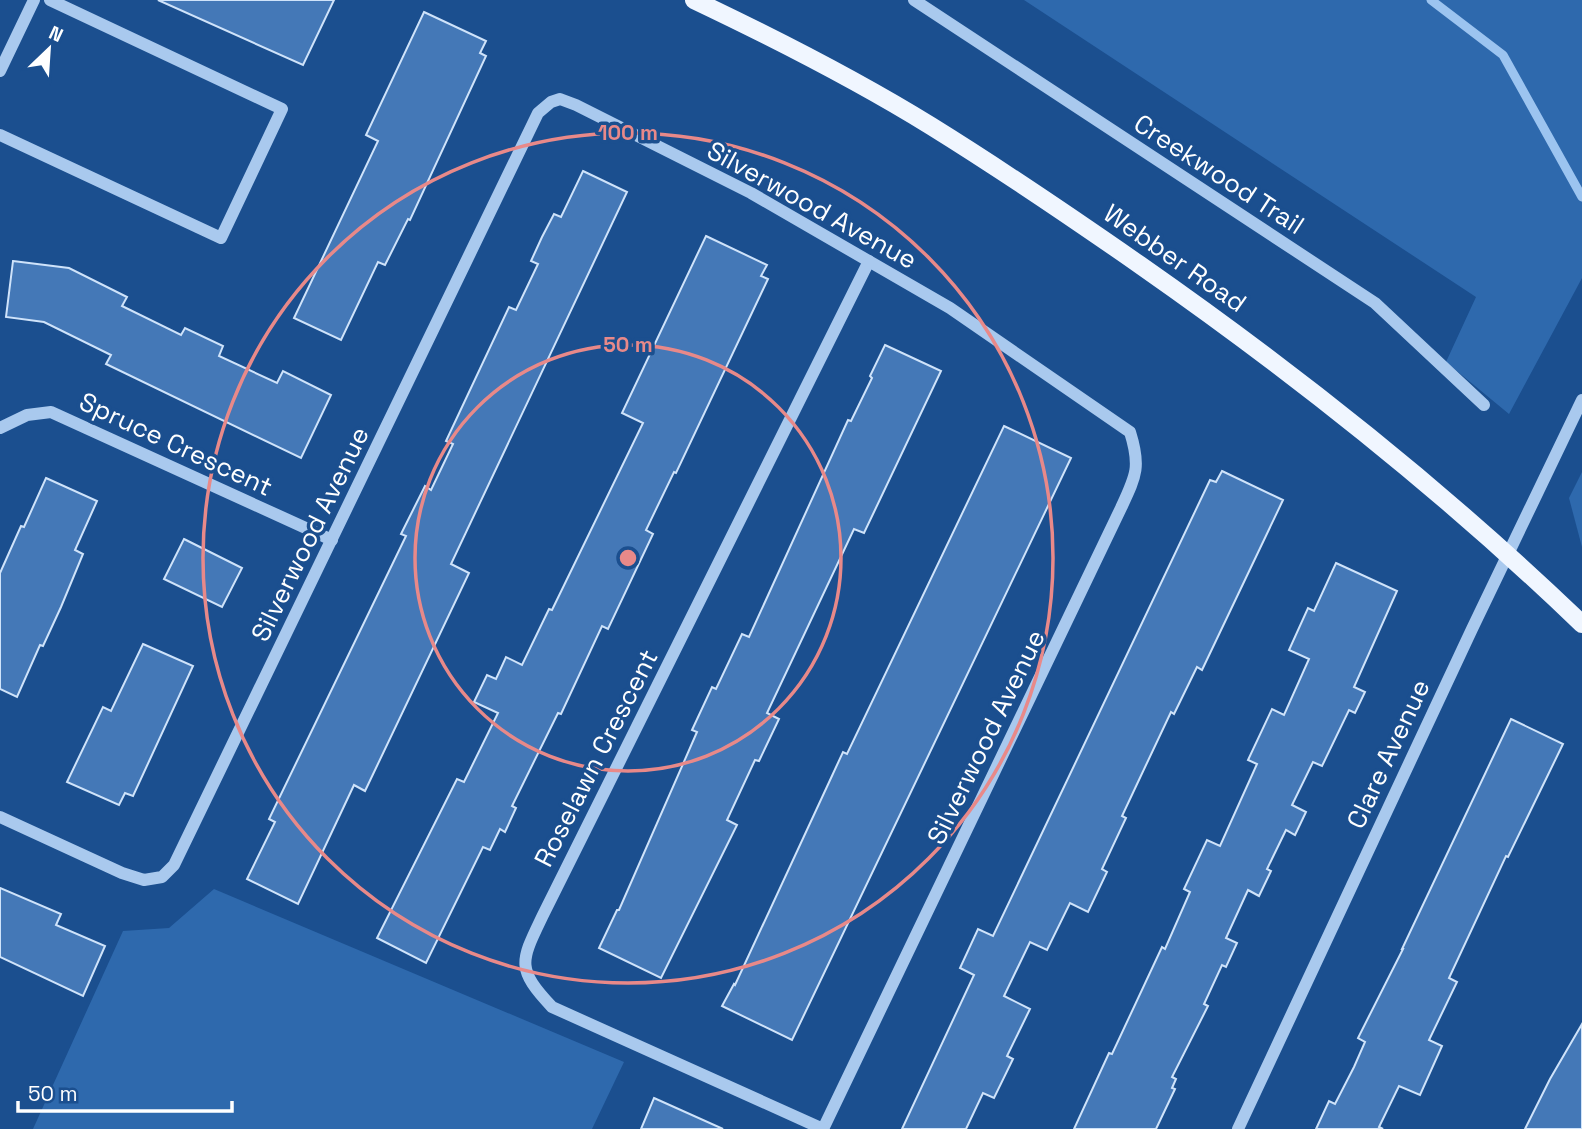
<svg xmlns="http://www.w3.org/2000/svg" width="1582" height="1129" viewBox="0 0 1582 1129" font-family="'Space Grotesk',sans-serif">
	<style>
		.green { fill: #2e69ad }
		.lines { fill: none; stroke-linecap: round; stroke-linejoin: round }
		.stream { stroke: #9cc4f0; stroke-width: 9 }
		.building { fill: #4478b7; stroke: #cfe3fa; stroke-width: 2 }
		.minor { stroke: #a9c9ee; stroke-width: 12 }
		.major { stroke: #f0f6ff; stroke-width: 18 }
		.ring { fill: none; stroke: #e88989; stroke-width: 3.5 }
		.labels { text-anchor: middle; stroke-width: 7; stroke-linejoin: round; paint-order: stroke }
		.street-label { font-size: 26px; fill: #fff; stroke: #1b4f8f }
		.centre { fill: #e88989; stroke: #1b4f8f; stroke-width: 3.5 }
		.ring-label { font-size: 21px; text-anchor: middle; font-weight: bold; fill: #e88989; stroke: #1b4f8f; stroke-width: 7; stroke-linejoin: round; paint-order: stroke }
	</style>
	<rect width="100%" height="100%" fill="#1b4f8f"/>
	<!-- green -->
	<g class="green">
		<polygon points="1024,0 1582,0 1582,278 1509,414 1446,362 1476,297"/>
		<polygon points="1582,472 1582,547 1569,498"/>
		<polygon points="214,889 624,1062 592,1129 33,1129 123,931 169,928"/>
	</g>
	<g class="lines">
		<!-- stream -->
		<polyline class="stream" points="1431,0 1503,55 1582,197"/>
	</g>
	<!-- building -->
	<g class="building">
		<polygon points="158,0 334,0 303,65"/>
		<polygon points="424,12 486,41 480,53 486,56 410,220 408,219 385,265 378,262 341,340 294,318 378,141 366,135"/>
		<polygon points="583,171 627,192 451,564 469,573 365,791 354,785 298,904 247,879 275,822 269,819 406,536 401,534 425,486 431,490 453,444 446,441 509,307 516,310 538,264 531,261 542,237 554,214 561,217"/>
		<polygon points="706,236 767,265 761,276 768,279 676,473 674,472 646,530 653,534 608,629 602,626 561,714 558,713 512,806 516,808 505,832 500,829 490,850 483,847 426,963 377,938 457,779 464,782 498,713 474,702 487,675 496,679 506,657 522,665 549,609 552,610 643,423 622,413"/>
		<polygon points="13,261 69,268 127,297 122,306 181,335 185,328 223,346 219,356 277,383 283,371 331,395 301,458 106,364 111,355 44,322 6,317"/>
		<polygon points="885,345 941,371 864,533 854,529 767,713 779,719 759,761 755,760 727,820 737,825 661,978 599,948 617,910 619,910 697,732 692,730 712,687 716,689 742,634 749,637 848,420 851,421 872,378 870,376"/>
		<polygon points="1004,426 1071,458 792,1040 722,1006 734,984 735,985 831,778 843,752 847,754"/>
		<polygon points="1222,471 1283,500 1202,670 1197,667 1174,714 1171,712 1138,782 1122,816 1126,818 1102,869 1107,872 1088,912 1070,903 1047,950 1030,942 1004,996 1030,1009 1007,1056 1013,1059 994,1098 983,1093 966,1129 902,1129 974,975 960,968 978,929 993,936 1210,480 1216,482"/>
		<polygon points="46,478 97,501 75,550 83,554 61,607 43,646 40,645 17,697 0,689 0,573 21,526 24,527"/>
		<polygon points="184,539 242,568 222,607 164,579"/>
		<polygon points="1336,563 1397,591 1354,687 1365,692 1355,713 1349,710 1322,766 1313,762 1292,805 1306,812 1295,835 1286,830 1267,869 1271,871 1259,896 1248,890 1226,938 1237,943 1226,967 1222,965 1204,1004 1208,1006 1172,1077 1176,1079 1172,1088 1175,1089 1156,1129 1074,1129 1109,1053 1112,1054 1162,947 1165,949 1190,892 1184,889 1207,840 1220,846 1257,764 1248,760 1272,709 1284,715 1309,659 1289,650 1308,608 1314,611"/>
		<polygon points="143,644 193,666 133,796 125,793 119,805 67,782 103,707 111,711"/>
		<polygon points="1511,719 1563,744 1508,857 1506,856 1449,978 1457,982 1429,1040 1442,1046 1420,1095 1399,1086 1379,1127 1383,1129 1316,1129 1329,1101 1335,1104 1354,1067 1365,1042 1358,1038 1403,949 1402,949"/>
		<polygon points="0,888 61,914 56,925 105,946 83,996 0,957"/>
		<polygon points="1582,1024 1582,1129 1525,1129 1550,1079"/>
		<polygon points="654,1098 723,1129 641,1129"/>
	</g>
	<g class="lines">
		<!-- minor -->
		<g class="minor">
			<polyline points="914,0 1375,303 1484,405"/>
			<polyline points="0,71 34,0"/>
			<polyline points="0,135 221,238 282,109 50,0"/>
			<polyline points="0,428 27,415 51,412 332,540"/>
			<path d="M0,817L122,873L144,880L162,877L174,865L538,113L551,102L560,99L576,105L751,193L950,308L1130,432C1141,467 1136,476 1121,508L823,1129"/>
			<path d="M823,1129L552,1007C515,968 521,961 543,915L869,261"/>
			<polyline points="1238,1129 1472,629 1582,400"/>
		</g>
		<!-- major -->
		<path class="major" d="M694,0C774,38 855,79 931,126C1002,170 1071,217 1140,265C1296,374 1445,492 1582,624"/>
	</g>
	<!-- distance rings -->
	<g class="ring">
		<circle cx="628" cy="558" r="213"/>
		<circle cx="628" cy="558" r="425"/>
	</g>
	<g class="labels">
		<!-- street labels -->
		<g class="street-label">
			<text transform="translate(1219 174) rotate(33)" y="9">Creekwood Trail</text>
			<text transform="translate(812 205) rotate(29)" y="9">Silverwood Avenue</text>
			<text transform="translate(1175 258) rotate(35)" y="9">Webber Road</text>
			<text transform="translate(176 444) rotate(25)" y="9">Spruce Crescent</text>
			<text transform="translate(310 534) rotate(-64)" y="9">Silverwood Avenue</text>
			<text transform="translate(986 737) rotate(-64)" y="9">Silverwood Avenue</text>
			<text transform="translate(1388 754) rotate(-65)" y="9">Clare Avenue</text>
			<text transform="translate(596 758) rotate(-63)" y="9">Roselawn Crescent</text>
		</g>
	</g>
	<circle cx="628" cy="558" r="10" class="centre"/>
	<g class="ring-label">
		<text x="628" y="140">100 m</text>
		<text x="628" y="352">50 m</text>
	</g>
	<!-- north arrow -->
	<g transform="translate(49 49) rotate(25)" stroke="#1b4f8f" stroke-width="5" paint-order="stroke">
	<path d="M0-5L12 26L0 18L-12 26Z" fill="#ffffff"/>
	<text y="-10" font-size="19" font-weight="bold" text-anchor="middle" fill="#ffffff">N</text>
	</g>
	<!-- scale -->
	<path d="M18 1101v10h214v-10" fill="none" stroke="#ffffff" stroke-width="3.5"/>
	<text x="28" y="1101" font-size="21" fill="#ffffff" stroke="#1b4f8f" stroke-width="5" paint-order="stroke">50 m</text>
</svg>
